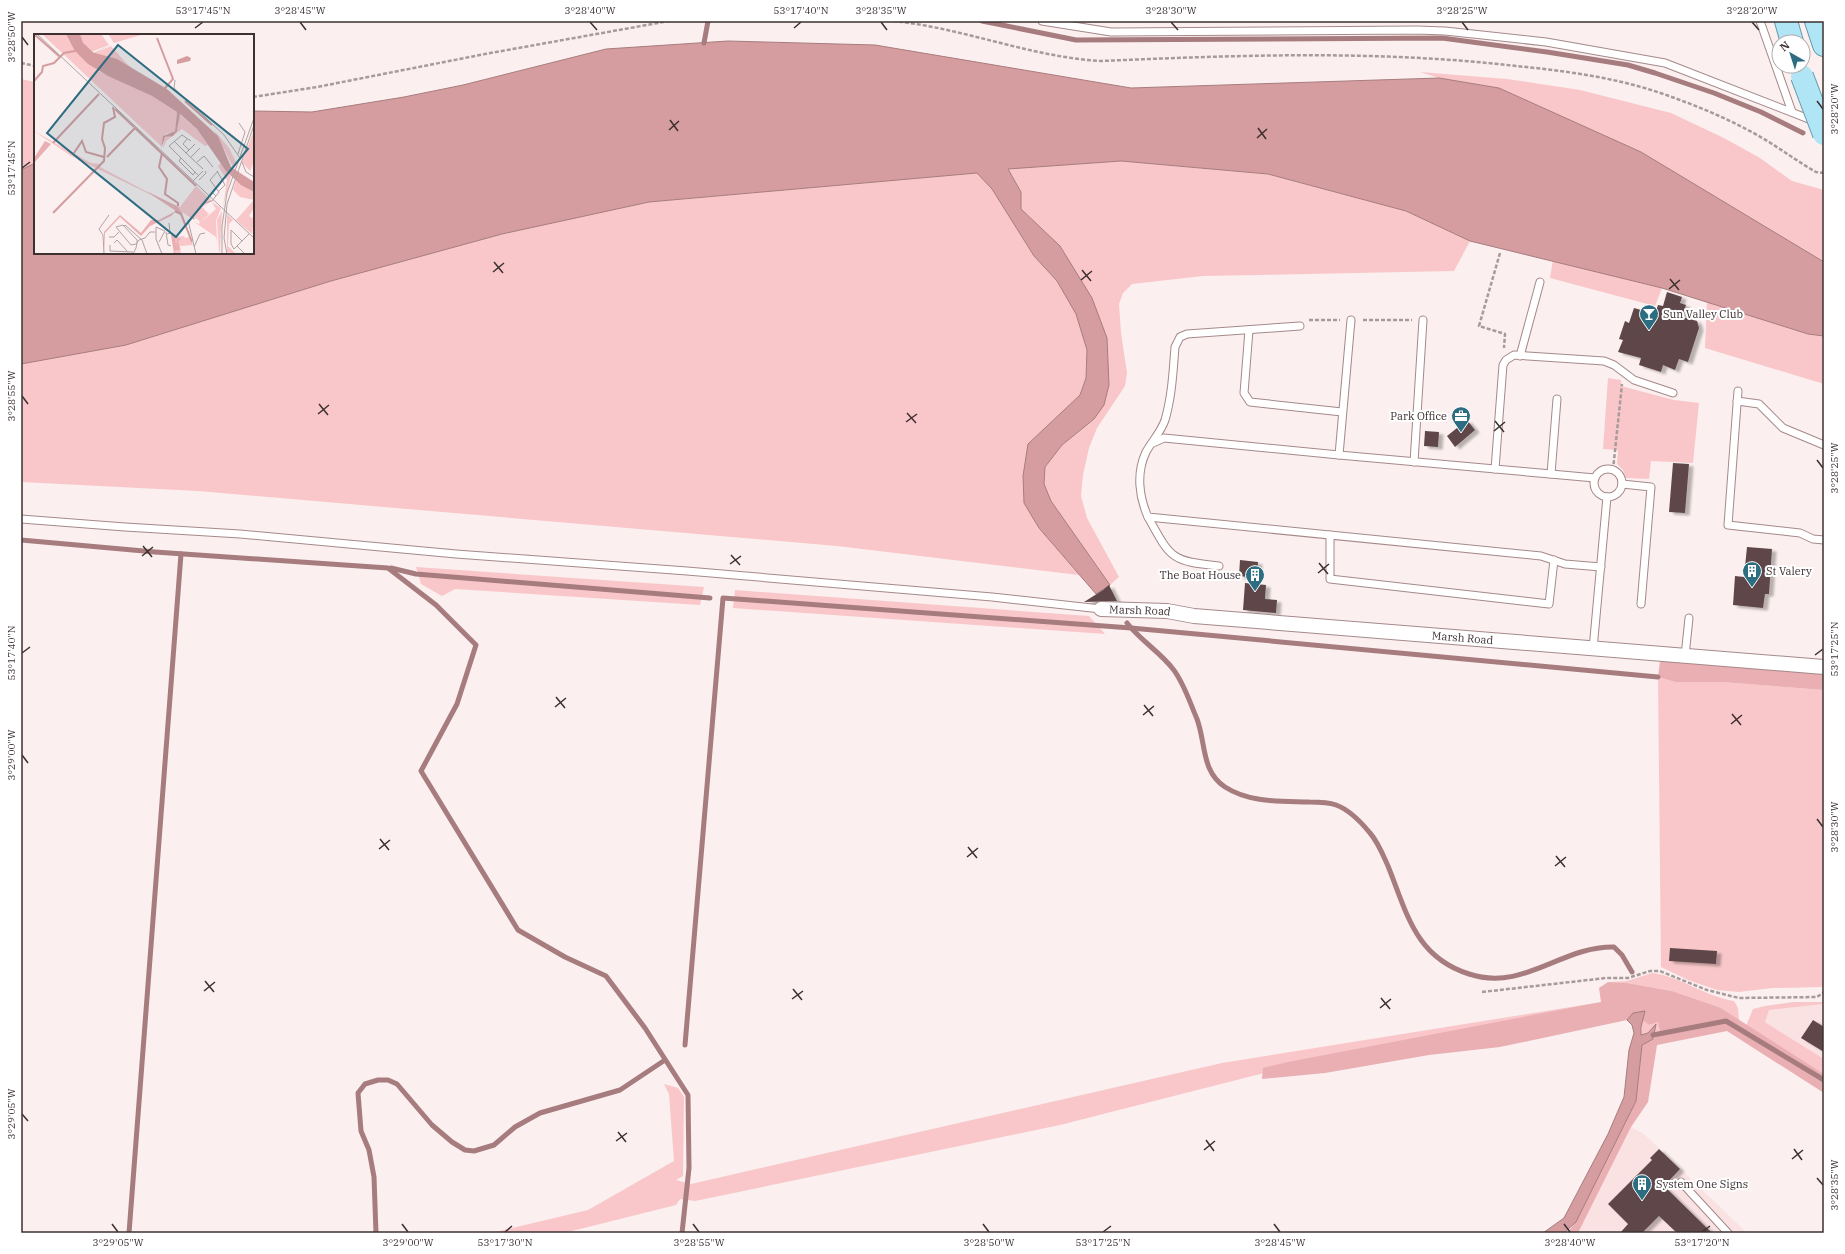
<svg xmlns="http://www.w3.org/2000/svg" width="1845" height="1254" viewBox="0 0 1845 1254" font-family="'IBM Plex Serif',serif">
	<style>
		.built { fill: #fae2e3 }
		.green { fill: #f9c7c9 }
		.forest { fill: #e9afb2 }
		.water { fill: #d59d9f; stroke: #a77c7e }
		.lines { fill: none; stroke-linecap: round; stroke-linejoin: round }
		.stream { stroke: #a77c7e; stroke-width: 5 }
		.building { fill: #5f4748; filter: url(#shadow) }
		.lane-casing { stroke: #a5898a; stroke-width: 9 }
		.street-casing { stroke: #a5898a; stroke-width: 16 }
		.primary-casing { stroke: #669aad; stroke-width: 24 }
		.path { stroke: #a69a9a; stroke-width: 2.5; stroke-dasharray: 4 2; stroke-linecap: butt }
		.lane { stroke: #fff; stroke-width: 7 }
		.street { stroke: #fff; stroke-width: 14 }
		.primary { stroke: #b0e5f6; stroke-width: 22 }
		.primary-bridge-casing { stroke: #669aad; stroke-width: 24; stroke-linecap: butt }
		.primary-bridge { stroke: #b0e5f6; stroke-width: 22 }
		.ticks { fill: none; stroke: #3c3031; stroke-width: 1.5 }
		.labels { text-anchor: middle; stroke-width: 4; stroke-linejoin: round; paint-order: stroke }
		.poi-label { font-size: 11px; fill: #3c3031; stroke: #fff; text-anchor: start }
		.street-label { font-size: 11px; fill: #3c3031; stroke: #fff }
		.inset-river { fill: none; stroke: #d59d9f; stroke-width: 2 }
		.inset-road { fill: none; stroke: #afa3a3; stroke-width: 1 }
		.view { fill: #2d6d81; fill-opacity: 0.15; stroke: #2d6d81; stroke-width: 2 }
		.inset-edge { fill: none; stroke: #3c3031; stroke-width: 2 }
		.neatline { fill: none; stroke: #3c3031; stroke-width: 1.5 }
		.ticks-label { font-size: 10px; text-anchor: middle; fill: #3c3031 }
	</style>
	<defs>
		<filter id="shadow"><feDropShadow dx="4.5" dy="2.5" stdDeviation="1" flood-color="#0004"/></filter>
	</defs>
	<rect width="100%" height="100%" fill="#fbefef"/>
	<!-- built -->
	<g class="built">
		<polygon points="1824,1004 1824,1059 1765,1022 1768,1010"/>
		<polygon points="1631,1127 1644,1134 1747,1233 1578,1233"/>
	</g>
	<!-- green -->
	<g class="green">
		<polygon points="1420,72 1507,79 1580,90 1671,113 1724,138 1760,158 1792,181 1824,190 1824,262 1641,152 1499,88 1439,78"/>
		<polygon points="21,79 35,82 35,188 21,195"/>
		<polygon points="1121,161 1268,174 1406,211 1470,241 1454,271 1203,276 1132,284 1123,293 1119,304 1121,333 1127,373 1125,386 1097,428 1089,448 1083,475 1081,496 1087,518 1119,577 1110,585 1051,501 1044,484 1045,467 1062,445 1094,419 1092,298 1060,246 1021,209 1021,192 1007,169"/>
		<polygon points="977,173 992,189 1034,256 1057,281 1076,314 1087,350 1086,378 1080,395 1028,444 1023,476 1024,503 1039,528 1079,575 837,546 198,491 21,482 21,364 126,345 331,281 502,234 649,202"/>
		<polygon points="1553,260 1662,288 1655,306 1550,278"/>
		<polygon points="1707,302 1808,334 1824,336 1824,384 1705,348"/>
		<polygon points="1608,378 1621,380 1621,386 1674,400 1699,403 1693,463 1651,461 1649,479 1626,478 1623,470 1617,464 1618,450 1603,449"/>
		<polygon points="416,567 704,587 700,605 455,589 442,596 421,584"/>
		<polygon points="735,590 1089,616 1105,634 733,608"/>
		<polygon points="1658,677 1675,682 1722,682 1824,690 1824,987 1772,988 1739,992 1717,990 1688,980 1661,967"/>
		<path d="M1652,973C1679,976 1704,996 1734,1001L1738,1008L1739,1021L1719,1007L1672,991L1627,983L1608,982L1627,981Z"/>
		<polygon points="1602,1002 1268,1072 1060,1125 695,1201 680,1199 676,1205 564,1233 491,1233 588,1210 674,1161 669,1094 664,1084 678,1088 684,1097 683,1176 676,1180 691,1184 1222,1063"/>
		<polygon points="1793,1002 1824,1002 1824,1004 1769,1010 1765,1022 1824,1059 1824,1074 1746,1026 1753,1009 1765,1006"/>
		<polygon points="1642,1020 1649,1025 1658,1021 1660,1032 1653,1039 1655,1025 1648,1033 1641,1035"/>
	</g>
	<!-- forest -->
	<g class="forest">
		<polygon points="1665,658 1824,671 1824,690 1722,682 1675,682 1658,677 1660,661"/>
		<polygon points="1608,982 1627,983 1672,991 1719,1007 1824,1074 1824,1093 1727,1031 1657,1045 1648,1102 1631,1127 1578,1233 1567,1233 1576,1222 1636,1101 1642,1045 1653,1039 1660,1032 1658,1022 1649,1025 1642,1020 1645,1012 1633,1013 1627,1020 1500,1047 1429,1055 1325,1073 1262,1079 1263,1068 1288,1062 1601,1002 1599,988"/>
	</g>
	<!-- water -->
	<g class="water">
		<polygon points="728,41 875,45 1131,88 1439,78 1499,88 1641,152 1824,262 1824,336 1808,334 1662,288 1470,241 1406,211 1268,174 1121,161 1008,169 1021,192 1021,209 1060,246 1092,298 1107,338 1109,385 1104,405 1094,419 1062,445 1045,467 1044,484 1051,501 1110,585 1096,594 1039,528 1024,503 1023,476 1028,444 1080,395 1086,378 1087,350 1076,314 1057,281 1034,256 992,189 977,173 649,202 502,234 331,281 126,345 21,364 21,170 35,163 35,253 253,253 253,111 312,112 404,97 463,85 606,49"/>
		<polygon points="1645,1011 1641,1027 1641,1035 1648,1033 1656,1024 1653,1039 1642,1045 1636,1101 1576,1222 1564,1233 1543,1233 1564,1218 1608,1134 1624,1097 1629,1050 1634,1033 1632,1025 1627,1020 1633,1013"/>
	</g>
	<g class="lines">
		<!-- stream -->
		<g class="stream">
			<polyline points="982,21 1076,40 1442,38 1547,52 1628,65 1655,73 1714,93 1761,112 1803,133"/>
			<polyline points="704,43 708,21"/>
			<polyline points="21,540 155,552 388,568 436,605 476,645 457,704 421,771 518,930 565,957 606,976 645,1028 688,1095 689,1168 682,1233"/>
			<polyline points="391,568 416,574 710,598"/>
			<path d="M1127,623C1140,640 1160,652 1173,669C1184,683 1190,703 1197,719C1206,743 1201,771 1225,787C1250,803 1280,801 1309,802C1317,802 1328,802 1336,805C1350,810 1361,822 1370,833C1378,842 1383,855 1388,866C1407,913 1415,957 1469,974C1524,992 1561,946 1614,947L1622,955L1632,972"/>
			<polyline points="1653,1035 1726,1021 1824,1080"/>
			<polyline points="685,1045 723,598 1131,628 1658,677"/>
			<polyline points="129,1233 181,554"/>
			<polyline points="376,1233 374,1177 369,1150 361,1131 358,1093 365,1084 378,1080 388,1080 397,1084 432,1125 452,1142 465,1150 474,1151 494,1145 515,1127 540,1113 620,1090 665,1060"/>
		</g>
	</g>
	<!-- building -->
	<g class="building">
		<polygon points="1667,292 1682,297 1680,303 1686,305 1682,317 1697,321 1699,328 1688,362 1679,359 1675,370 1663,365 1661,372 1639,365 1641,358 1618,352 1623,340 1619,339 1625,321 1629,323 1634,308 1655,314 1658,305 1663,306"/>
		<polygon points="1467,420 1475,430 1455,447 1447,436"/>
		<polygon points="1425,431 1439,432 1438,447 1424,446"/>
		<polygon points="1673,463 1689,464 1685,513 1669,512"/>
		<polygon points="1747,547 1772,549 1769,594 1765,594 1763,608 1733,605 1735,576 1744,577"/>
		<polygon points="1240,560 1258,562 1257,578 1239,576"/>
		<polygon points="1245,583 1266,585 1265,599 1277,600 1276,613 1243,610"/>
		<polygon points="1109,585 1117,601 1084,602 1103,590"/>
		<polygon points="1670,948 1717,951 1716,964 1669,961"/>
		<polygon points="1813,1020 1824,1027 1824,1052 1801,1038"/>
		<polygon points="1659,1149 1680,1169 1664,1186 1712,1233 1677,1233 1659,1216 1642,1233 1620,1233 1628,1224 1608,1204 1652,1160 1650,1158"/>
	</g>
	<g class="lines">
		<defs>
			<g id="lane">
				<polyline points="1042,21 1111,32 1417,30 1445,31 1546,42 1665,63 1814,121"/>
				<polyline points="1760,21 1792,112"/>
				<path d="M1300,326L1187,334L1180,337L1175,347C1173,372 1172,396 1165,420C1161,432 1152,441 1146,452C1136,473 1139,497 1148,517L1541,556L1565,564L1601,567"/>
				<polyline points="1249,330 1244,393 1250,402 1342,412"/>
				<polyline points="1520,356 1540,282"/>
				<polyline points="1738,391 1728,525 1800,533 1813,539 1824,540"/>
				<polyline points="1737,401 1759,404 1783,428 1824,445"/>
				<polyline points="1153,443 1164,438 1339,455 1351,320"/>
				<polyline points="1339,455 1595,478"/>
				<polyline points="1414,462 1423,320"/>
				<polyline points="1495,469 1503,365 1506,360 1514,355 1604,361 1614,365 1634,380 1673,393"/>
				<circle cx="1608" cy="483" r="14"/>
				<polyline points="1551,474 1557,399"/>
				<polyline points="1622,484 1651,487 1641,604"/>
				<path d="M1148,517C1171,559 1171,561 1219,566"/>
				<polyline points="21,519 125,527 240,534 456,554 687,571 992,597 1101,609"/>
				<polyline points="1330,535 1330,579 1549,604 1554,560"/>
				<polyline points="1593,649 1607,497"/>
				<polyline points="1685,656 1689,618"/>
				<polyline points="1681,1182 1728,1233"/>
			</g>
			<g id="street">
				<path id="s1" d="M1101,609L1167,611L1194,616L1824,667"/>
			</g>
			<g id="primary">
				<polyline points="1786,21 1792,42"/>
				<polyline points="1816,21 1824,45"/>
			</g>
		</defs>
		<!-- lane casing -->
		<use href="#lane" class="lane-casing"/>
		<!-- street casing -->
		<use href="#street" class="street-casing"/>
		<!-- primary casing -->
		<use href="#primary" class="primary-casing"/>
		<!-- path -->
		<g class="path">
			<path d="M893,21C964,28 1030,57 1101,61C1240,55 1378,50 1516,66C1567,71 1620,78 1669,96C1703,108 1738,123 1769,142C1785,152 1800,163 1816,172L1824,173"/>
			<polyline points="21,63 35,66"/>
			<polyline points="253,97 317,87 485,54 669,21"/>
			<polyline points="1500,253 1479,326 1505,334 1504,348"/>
			<polyline points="1309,320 1340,320"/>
			<polyline points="1363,320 1412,320"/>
			<polyline points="1613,470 1622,384"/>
			<polyline points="1482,992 1606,978 1628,978 1650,971 1660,971 1707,990 1739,998 1817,997 1824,992"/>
		</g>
		<!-- lane -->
		<use href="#lane" class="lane"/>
		<!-- street -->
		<use href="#street" class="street"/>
		<!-- primary -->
		<use href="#primary" class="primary"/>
		<defs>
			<polyline id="primary-bridge" points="1802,76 1824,134"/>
		</defs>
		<!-- primary-bridge casing -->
		<use href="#primary-bridge" class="primary-bridge-casing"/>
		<!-- primary-bridge -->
		<use href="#primary-bridge" class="primary-bridge"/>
	</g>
	<!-- ticks -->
	<path class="ticks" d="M300,22L306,30M590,22L597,30M881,22L887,30M1171,22L1178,30M1462,22L1468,30M1752,22L1759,30M195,28L203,22M794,28L801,22M22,37L28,45M1817,101L1823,109M670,120L678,131M1258,128L1266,139M669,130L679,121M1257,138L1267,129M22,168L30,162M494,262L503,273M1082,270L1091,281M493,272L504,263M1670,279L1679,290M1081,280L1092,271M1669,289L1680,280M22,396L28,404M319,404L328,415M907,413L916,423M318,414L329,405M1495,421L1504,432M906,422L917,414M1494,431L1505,422M1817,460L1823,468M143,546L152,557M731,555L740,565M142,556L153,547M1319,563L1328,574M730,564L741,556M1318,573L1329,564M22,653L30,647M1815,655L1823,649M556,697L565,708M1144,705L1153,716M555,707L566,698M1732,714L1741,725M1143,715L1154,706M1731,724L1742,715M22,755L28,763M1817,819L1823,827M380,839L389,850M968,847L977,858M379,849L390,840M1556,856L1565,867M967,857L978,848M1555,866L1566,857M205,981L214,992M793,989L802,1000M204,991L215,982M1381,998L1390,1009M792,999L803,991M1380,1008L1391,999M22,1114L28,1121M618,1132L626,1142M1206,1140L1214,1151M616,1141L627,1133M1794,1149L1802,1160M1204,1150L1215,1141M1792,1159L1803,1150M1817,1178L1823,1185M112,1224L118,1232M402,1224L408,1232M693,1224L699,1232M983,1224L989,1232M1274,1224L1280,1232M1564,1224L1570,1232M505,1232L512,1226M1103,1232L1111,1226M1702,1232L1710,1226"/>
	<!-- icons -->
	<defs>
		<symbol id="bar-pin" viewBox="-11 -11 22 30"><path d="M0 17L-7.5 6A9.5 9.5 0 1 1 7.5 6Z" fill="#2d6d81" stroke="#fff"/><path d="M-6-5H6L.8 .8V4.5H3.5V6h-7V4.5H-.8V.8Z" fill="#fff"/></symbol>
		<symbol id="office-pin" viewBox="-11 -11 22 30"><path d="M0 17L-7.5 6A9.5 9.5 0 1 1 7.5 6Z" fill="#2d6d81" stroke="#fff"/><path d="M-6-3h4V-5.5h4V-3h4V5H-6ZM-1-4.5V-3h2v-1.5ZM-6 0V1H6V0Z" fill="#fff"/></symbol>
		<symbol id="building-pin" viewBox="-11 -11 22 30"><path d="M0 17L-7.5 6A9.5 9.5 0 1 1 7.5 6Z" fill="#2d6d81" stroke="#fff"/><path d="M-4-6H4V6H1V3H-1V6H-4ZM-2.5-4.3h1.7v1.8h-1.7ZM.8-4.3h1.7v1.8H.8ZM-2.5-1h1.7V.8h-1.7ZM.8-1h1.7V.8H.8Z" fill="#fff"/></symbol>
	</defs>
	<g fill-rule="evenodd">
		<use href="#bar-pin" x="1638" y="303" width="22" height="30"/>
		<use href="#office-pin" x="1450" y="405" width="22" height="30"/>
		<use href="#building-pin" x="1741" y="560" width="22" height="30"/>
		<use href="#building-pin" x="1244" y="564" width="22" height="30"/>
		<use href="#building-pin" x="1631" y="1173" width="22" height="30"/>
	</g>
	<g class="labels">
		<!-- poi labels -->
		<g class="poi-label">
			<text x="1663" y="318">Sun Valley Club</text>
			<text x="1447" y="420" text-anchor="end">Park Office</text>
			<text x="1766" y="575">St Valery</text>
			<text x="1241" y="579" text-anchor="end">The Boat House</text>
			<text x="1656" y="1188">System One Signs</text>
		</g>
		<!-- street labels -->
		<g class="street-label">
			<text dy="4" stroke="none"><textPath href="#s1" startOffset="39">Marsh Road</textPath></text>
			<text dy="4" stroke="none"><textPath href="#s1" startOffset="363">Marsh Road</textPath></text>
		</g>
	</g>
	<!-- overview -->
	<g transform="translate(34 34)">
		<rect width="220" height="220" fill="#fbefef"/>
		<path d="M8,0H34L64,37L118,62L143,78L141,97L131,100L127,112ZM39,0H67L75,11L57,18ZM74,0H110L80,9ZM77,12L93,30L100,36L61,19ZM145,80L163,95L174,111L171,112L148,95L132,107L129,115L130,104L137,102L144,94ZM180,96L195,114L202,128L200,135ZM220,96V127L216,137L208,128ZM0,97L57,129L66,130L69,124L66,133L140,172L37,122ZM187,129L197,142L189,173L193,146L184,132ZM202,146L220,158V166L206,163L199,156ZM162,152L178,167L168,173L175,180L167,188L182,175L178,168L187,174L182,187L183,208L182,203L159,187L165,190L166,188L162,184L160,186L148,178V181L141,171L146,173ZM220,166V174L215,182L220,185L218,200L202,186ZM188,177L186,218H185L183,186ZM193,180L199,186L195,190L194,212L202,220L193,218ZM150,202L151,204L156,203L159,211L146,212L147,220L141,219V203Z" fill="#f9c7c9"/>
		<path d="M11,107L17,110L0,129V124ZM112,157L143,172L148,179L156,203L147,181L141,178L137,182L116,192L107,202L86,183L71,199L70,220V198L86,181L107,199L117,186H125L142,177ZM141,200L142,213L143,204L147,205L144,207L146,216L140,217L143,220H140L137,201Z" fill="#e9afb2"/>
		<path d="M32,0H46L49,9L60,19L76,11L61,19L83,25L133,55L184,102L197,133L220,148V158L207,151L192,137L163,95L146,80L143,97L139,102L131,103L127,115L129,102L141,97L143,78L118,62L74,42L54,30L41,17ZM153,22L157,24L156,27L143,30V26Z" fill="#d59d9f"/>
		<path class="inset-river" d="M0,0L26,23M76,0H93M123,4L139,45L131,54M0,47L8,38L9,32L20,29L30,19L41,17M151,67L178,91M81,75L100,93M19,109L65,60M40,119L48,107L52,118L70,123M128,119L125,133L133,145L131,160L144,169V172M73,123L101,94L162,152M141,177L147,180L158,208M19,179L70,127L71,114L68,105L70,89L81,83L79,73"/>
		<path class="inset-road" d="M3,0L220,204M141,46L140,54L190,101L206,124M153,105L149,110L155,116M140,107L152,119L161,110M157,107L148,101L135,112L164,141M152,119L169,135M204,120L211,98L205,89M157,123L166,114M147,124L145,127L159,141L161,138M163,128L170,122L179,133M208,128L212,138L220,143M183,137L191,151L185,157M165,146L172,139L171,137M159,147L169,137M182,162L178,158L182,153M160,185L158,183L170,169L178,167L185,158L176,146L184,137M154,186L162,220M90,192L91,191L108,206L113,220M132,198L134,211L137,212M133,200L136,199L135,189M75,203H80L85,198M125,208L131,197L122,193V205L128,220M80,209L83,206L93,217M76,211V217L99,218M203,212L200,215L197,210V196L208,207M160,213L166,200L171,199M70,220L69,201L65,195L75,181M99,220L102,214L103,209V206L89,191L82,193L97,211L102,210L103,209L105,206L111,204L116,198H121M188,220V192L193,159L220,84M193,220L190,204L193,170L220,91M211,220L203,212L215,200"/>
		<path class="view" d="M84,11L214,115L142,203L13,99Z"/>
		<rect width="220" height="220" class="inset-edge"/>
	</g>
	<!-- border -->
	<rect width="1845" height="1254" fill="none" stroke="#ffffff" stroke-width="44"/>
	<!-- north arrow -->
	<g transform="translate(1791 54) rotate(321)"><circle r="19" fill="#ffffff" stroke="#b1acad"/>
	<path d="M0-3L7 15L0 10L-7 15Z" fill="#2d6d81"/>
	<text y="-6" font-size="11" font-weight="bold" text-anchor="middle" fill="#3c3031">N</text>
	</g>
	<rect x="22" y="22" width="1801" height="1210" class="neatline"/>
	<g class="ticks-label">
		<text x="203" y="14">53°17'45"N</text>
		<text x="300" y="14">3°28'45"W</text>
		<text x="590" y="14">3°28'40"W</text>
		<text x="801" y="14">53°17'40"N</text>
		<text x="881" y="14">3°28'35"W</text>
		<text x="1171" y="14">3°28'30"W</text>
		<text x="1462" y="14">3°28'25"W</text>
		<text x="1752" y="14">3°28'20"W</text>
		<text transform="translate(11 37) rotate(-90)" y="4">3°28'50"W</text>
		<text transform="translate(1834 109) rotate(-90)" y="4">3°28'20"W</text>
		<text transform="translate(11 168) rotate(-90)" y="4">53°17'45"N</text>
		<text transform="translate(11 396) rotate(-90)" y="4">3°28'55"W</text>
		<text transform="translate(1834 468) rotate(-90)" y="4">3°28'25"W</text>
		<text transform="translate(1834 649) rotate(-90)" y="4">53°17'25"N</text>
		<text transform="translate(11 653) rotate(-90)" y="4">53°17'40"N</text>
		<text transform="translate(11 755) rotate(-90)" y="4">3°29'00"W</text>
		<text transform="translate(1834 827) rotate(-90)" y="4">3°28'30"W</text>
		<text transform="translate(11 1114) rotate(-90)" y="4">3°29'05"W</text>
		<text transform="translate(1834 1185) rotate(-90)" y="4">3°28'35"W</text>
		<text x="118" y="1246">3°29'05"W</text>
		<text x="408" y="1246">3°29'00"W</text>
		<text x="505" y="1246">53°17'30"N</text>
		<text x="699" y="1246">3°28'55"W</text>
		<text x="989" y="1246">3°28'50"W</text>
		<text x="1103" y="1246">53°17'25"N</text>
		<text x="1280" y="1246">3°28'45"W</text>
		<text x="1570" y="1246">3°28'40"W</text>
		<text x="1702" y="1246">53°17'20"N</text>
	</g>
</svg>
